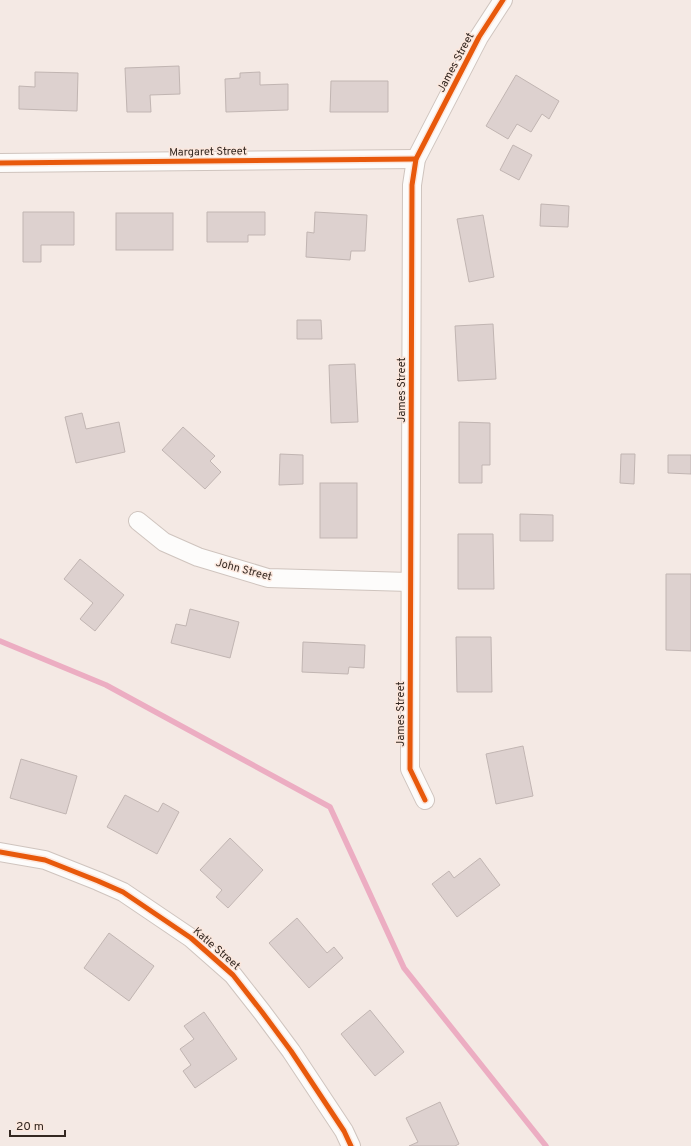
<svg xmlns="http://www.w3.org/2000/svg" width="691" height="1146" viewBox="0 0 691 1146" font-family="Overpass,sans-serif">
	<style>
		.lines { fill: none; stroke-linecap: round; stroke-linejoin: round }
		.stream { stroke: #ecadc2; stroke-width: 5.5 }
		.building { fill: #ddd1cf; stroke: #c1b5b2 }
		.minor-casing { stroke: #cfc4be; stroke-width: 20 }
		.minor { stroke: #fdfcfb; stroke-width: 18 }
		.cycleway-casing { stroke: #fbe7dd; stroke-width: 8 }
		.cycleway { stroke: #e8590c; stroke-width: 5 }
		.labels { text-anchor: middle; stroke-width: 3; stroke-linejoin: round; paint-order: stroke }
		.street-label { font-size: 11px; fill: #342821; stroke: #fbe7dd }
	</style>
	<rect width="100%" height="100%" fill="#f4e9e4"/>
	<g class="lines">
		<!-- stream -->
		<polyline class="stream" points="0,641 106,685 330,807 404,968 546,1146"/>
	</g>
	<!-- building -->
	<g class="building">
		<polygon points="179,66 180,94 150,95 151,112 127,112 125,68"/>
		<polygon points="35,72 78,73 77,111 19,109 19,86 35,87"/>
		<polygon points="260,72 260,85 288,84 288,110 226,112 225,79 240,78 240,73"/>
		<polygon points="516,75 559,101 549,119 542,114 531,132 517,124 508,139 486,126"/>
		<polygon points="331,81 388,81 388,112 330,112"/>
		<polygon points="513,145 532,155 519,180 500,170"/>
		<polygon points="541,204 569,206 568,227 540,226"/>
		<polygon points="23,212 74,212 74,245 41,245 41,262 23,262"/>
		<polygon points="207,212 265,212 265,235 248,235 248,242 207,242"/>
		<polygon points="315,212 367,215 365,251 351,251 350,260 306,257 307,232 314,233"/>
		<rect x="116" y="213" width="57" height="37"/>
		<polygon points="483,215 494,277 469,282 457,219"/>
		<polygon points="297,320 321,320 322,339 297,339"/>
		<polygon points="493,324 496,379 458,381 455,326"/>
		<polygon points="355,364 358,422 331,423 329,365"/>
		<polygon points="82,413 86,429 119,422 125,452 76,463 65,417"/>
		<polygon points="459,422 490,423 490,465 482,465 482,483 459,483"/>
		<polygon points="183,427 215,456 210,461 221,472 205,489 162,450"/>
		<polygon points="280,454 303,455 303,484 279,485"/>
		<polygon points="621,454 635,454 634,484 620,483"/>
		<polygon points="668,455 691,455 691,474 668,473"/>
		<rect x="320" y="483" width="37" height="55"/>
		<polygon points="520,514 553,515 553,541 520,541"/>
		<polygon points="458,534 493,534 494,589 458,589"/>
		<polygon points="80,559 124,595 95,631 80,619 93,603 64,579"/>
		<polygon points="666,574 691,574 691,651 666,650"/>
		<polygon points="190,609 239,622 230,658 171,643 176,624 186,626"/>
		<polygon points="456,637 491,637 492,692 457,692"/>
		<polygon points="303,642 365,645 364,668 349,667 348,674 302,672"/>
		<polygon points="523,746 533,796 496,804 486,754"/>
		<polygon points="21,759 77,776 66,814 10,798"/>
		<polygon points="125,795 158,812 163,803 179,812 157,854 107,827"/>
		<polygon points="230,838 263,870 228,908 216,897 222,890 200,870"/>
		<polygon points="480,858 500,885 457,917 432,884 449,871 454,878"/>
		<polygon points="297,918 327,953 334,947 343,958 309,988 269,943"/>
		<polygon points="109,933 154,966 129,1001 84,968"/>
		<polygon points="370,1010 404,1052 375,1076 341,1034"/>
		<polygon points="204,1012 237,1059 195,1088 183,1071 191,1065 180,1049 194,1039 184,1026"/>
		<polygon points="440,1102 459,1144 455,1146 409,1146 418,1142 406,1118"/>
	</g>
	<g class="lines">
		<defs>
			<g id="minor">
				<polyline points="0,163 416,159"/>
				<polyline points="138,521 164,542 198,557 268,578 410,582"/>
				<polyline points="425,800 410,769 412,185 416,159 479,37 503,0"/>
				<polyline points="0,852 45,860 98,881 123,892 191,938 233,975 262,1012 291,1051 344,1131 351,1146"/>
			</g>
		</defs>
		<!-- minor casing -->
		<use href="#minor" class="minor-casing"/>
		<!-- minor -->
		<use href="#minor" class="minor"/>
		<defs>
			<g id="cycleway">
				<polyline points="0,163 416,159"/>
				<polyline points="425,800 410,769 412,185 416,159 479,37 503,0"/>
				<polyline points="0,852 45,860 98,881 123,892 191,938 233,975 262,1012 291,1051 344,1131 351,1146"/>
			</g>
		</defs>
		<!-- cycleway casing -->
		<use href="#cycleway" class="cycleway-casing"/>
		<!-- cycleway -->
		<use href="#cycleway" class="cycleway"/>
	</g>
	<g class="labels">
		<!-- street labels -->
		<g class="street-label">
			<text transform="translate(455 62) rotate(-62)" y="4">James Street</text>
			<text transform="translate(208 151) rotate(-1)" y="4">Margaret Street</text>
			<text transform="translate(401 390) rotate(-90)" y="4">James Street</text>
			<text transform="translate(244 569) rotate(15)" y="4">John Street</text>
			<text transform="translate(400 714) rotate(-90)" y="4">James Street</text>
			<text transform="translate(217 948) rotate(41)" y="4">Katie Street</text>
		</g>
	</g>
	<!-- scale -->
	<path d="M10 1130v6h55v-6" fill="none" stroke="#342821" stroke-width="2"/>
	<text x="16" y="1130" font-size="12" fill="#342821" stroke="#fbe7dd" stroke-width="3" paint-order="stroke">20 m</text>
</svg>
